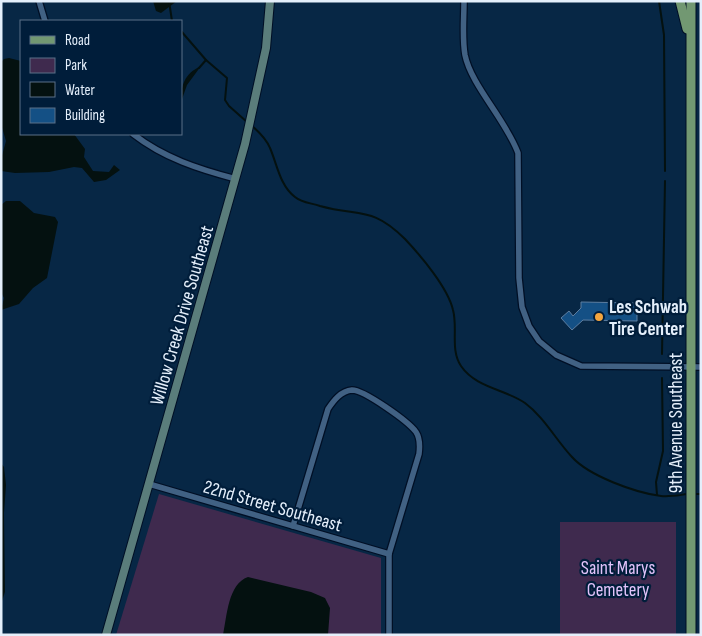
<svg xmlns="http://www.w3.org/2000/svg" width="702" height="636" viewBox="0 0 702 636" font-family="'Sofia Sans Condensed',sans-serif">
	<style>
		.green { fill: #3f2a4e }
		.water { fill: #041110 }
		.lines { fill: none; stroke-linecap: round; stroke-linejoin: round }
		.stream { stroke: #041110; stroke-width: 2 }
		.building { fill: #145085; stroke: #5d7ea1 }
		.minor-casing { stroke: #000f25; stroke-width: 8 }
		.secondary-casing { stroke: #000f25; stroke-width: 10 }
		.primary-casing { stroke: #000f25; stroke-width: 11 }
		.minor { stroke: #416183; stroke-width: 5.5 }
		.secondary { stroke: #5a7d7b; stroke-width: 8 }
		.primary { stroke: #729872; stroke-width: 9 }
		.poi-dot { fill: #f1a540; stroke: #001d3a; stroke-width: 2 }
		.labels { text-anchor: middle; stroke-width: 4.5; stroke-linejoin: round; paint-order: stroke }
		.poi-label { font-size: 19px; font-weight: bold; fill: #e4effb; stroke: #001d3a; text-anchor: start }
		.street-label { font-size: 19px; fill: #e4effb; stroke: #001d3a }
		.park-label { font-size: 19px; fill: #e2c3fa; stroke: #001d3a }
	</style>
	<rect width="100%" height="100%" fill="#072745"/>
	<!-- green -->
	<g class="green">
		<polygon points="159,494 381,558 381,635 116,635"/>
		<rect x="560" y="522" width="116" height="113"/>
	</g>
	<!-- water -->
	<g class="water">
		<polygon points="153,1 177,1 161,13 156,11"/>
		<polygon points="9,58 21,61 21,134 74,134 85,149 84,157 93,171 109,172 114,165 120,170 106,180 94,182 82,168 74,167 49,172 15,173 1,171 1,159 6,141 1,124 1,62 4,59"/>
		<path d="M201,66L187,85L181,102C181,85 184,74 201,66Z"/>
		<polygon points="6,201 20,201 34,213 55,217 58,222 47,278 33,288 19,304 1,310 4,298 1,292 1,205"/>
		<polygon points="1,463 4,467 6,485 4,513 5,592 1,604"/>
		<path d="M248,577L311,592L325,598L330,608L328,635H223C227,616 228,584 248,577Z"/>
	</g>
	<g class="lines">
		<!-- stream -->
		<g class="stream">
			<polyline points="169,1 172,21"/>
			<polyline points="659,1 664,35 665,171"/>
			<polyline points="181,31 206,60 227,78 225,100 229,106 247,122"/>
			<polyline points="199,68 206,60"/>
			<path d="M251,125C258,131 266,138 270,148C277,164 280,186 295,197C302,203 312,203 320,206C360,217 372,206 405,239C421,256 448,288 453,310C458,328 450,350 461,366C476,388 505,389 525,403C544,417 556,440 572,457C589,476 636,493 661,496C670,497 679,495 687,494"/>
			<polyline points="662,354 665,181"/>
			<polyline points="695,494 701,494"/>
			<polyline points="657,495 656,482 663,451 662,378"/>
		</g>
	</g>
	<!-- building -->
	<polygon class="building" points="581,302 637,303 637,321 583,320 572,330 561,318 569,311 573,316 581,308"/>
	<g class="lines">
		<defs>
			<g id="minor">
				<polyline points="39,1 45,21"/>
				<path d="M464,1C464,19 462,38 465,55C471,85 506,120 518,153L519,278L522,307L529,326L539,341L556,355L581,366L701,367"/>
				<path d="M133,134C164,158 198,169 236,179"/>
				<polyline points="149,484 389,554"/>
				<path d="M293,526L328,409C334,400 341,391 352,390C364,390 408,421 416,432C420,438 420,446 419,454L389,554V635"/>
			</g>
			<polyline id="secondary" points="106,635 245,144 266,48 270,1"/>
			<g id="primary">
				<polyline points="680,1 687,29"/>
				<polyline points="691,1 691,635"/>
			</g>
		</defs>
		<!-- minor casing -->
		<use href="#minor" class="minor-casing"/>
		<!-- secondary casing -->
		<use href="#secondary" class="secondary-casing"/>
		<!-- primary casing -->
		<use href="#primary" class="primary-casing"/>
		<!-- minor -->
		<use href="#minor" class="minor"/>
		<!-- secondary -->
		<use href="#secondary" class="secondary"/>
		<!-- primary -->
		<use href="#primary" class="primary"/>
	</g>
	<!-- markers -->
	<circle class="poi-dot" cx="599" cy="317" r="5"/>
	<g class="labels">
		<!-- poi labels -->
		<g class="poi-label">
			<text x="609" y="313">Les Schwab<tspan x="609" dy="22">Tire Center</tspan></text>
		</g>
		<!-- street labels -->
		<g class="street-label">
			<text transform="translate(181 315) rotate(-74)" y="7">Willow Creek Drive Southeast</text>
			<text transform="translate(675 423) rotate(-90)" y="7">9th Avenue Southeast</text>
			<text transform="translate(273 505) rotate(16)" y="7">22nd Street Southeast</text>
		</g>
		<!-- park labels -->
		<g class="park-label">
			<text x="618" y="574">Saint Marys<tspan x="618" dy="22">Cemetery</tspan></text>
		</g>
	</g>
	<!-- border -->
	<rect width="702" height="636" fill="none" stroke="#e4effb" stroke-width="5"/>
	<!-- legend -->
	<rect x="20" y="20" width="162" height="115" fill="#001d3a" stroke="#5b7187"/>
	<rect x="30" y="36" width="25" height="8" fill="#729872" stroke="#5b7187"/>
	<text x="65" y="45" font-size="15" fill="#e4effb">Road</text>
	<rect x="30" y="58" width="25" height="15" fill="#3f2a4e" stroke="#5b7187"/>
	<text x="65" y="70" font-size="15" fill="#e4effb">Park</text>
	<rect x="30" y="82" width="25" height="15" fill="#041110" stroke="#5b7187"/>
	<text x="65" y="95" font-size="15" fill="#e4effb">Water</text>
	<rect x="30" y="108" width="25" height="15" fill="#145085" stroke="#5b7187"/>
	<text x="65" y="120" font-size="15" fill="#e4effb">Building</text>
</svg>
